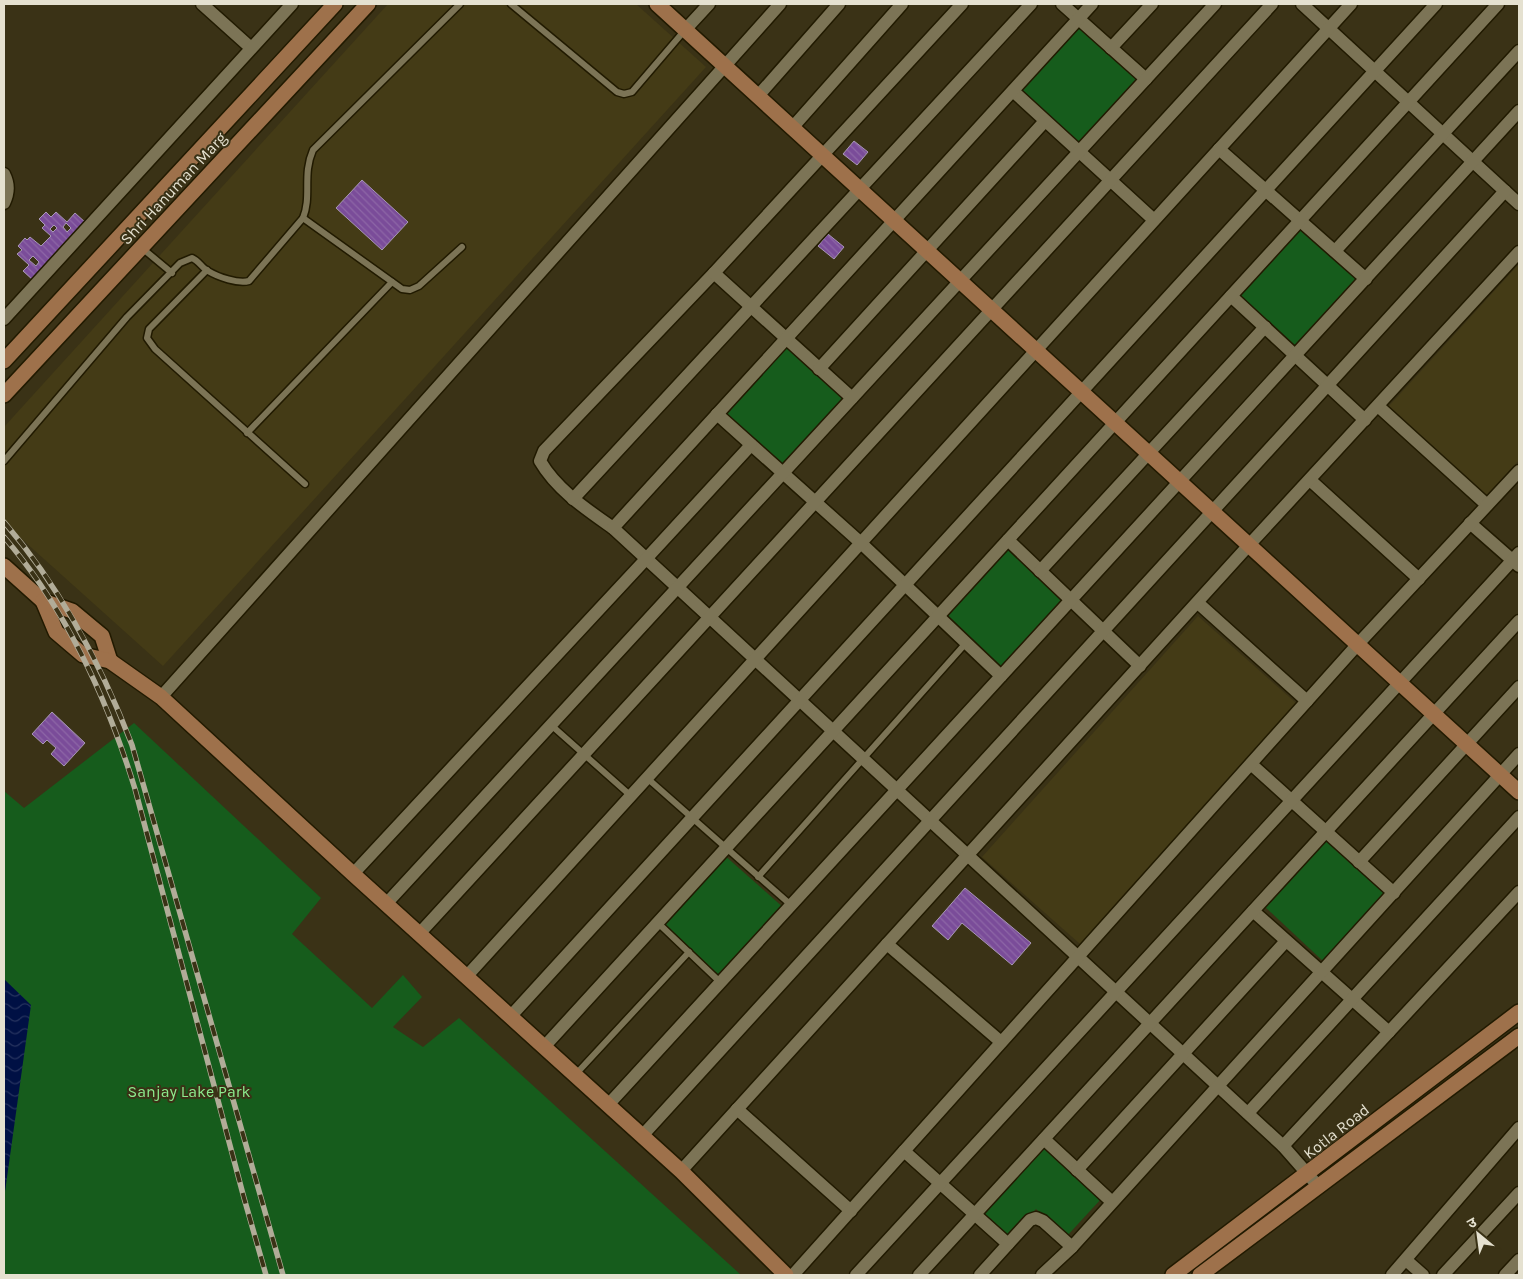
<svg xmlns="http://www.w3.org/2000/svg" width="1523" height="1279" viewBox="0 0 1523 1279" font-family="Karla,'Noto Sans Devanagari',sans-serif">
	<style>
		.built { fill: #443b16 }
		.park { fill: #165c1c }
		.water { fill: url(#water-waves) }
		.building { fill: url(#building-back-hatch); stroke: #a898b5; fill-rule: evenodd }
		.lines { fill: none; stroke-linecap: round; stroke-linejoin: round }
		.lane-casing { stroke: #211a00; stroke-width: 9 }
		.street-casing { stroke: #211a00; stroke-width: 15 }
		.secondary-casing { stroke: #211a00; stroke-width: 18 }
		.lane { stroke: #7c7456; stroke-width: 6 }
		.street { stroke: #7c7456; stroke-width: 12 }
		.secondary { stroke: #9e714b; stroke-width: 15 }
		.rail-casing { stroke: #b1ac98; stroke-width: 5.5 }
		.rail { stroke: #3a3216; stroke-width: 4; stroke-dasharray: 11; stroke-linecap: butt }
		.labels { text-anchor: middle; stroke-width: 4; stroke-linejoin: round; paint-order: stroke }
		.street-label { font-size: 16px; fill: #e5e1d0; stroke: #3a3216 }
		.park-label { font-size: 16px; fill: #8ceb8d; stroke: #3a3216 }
	</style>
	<defs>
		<pattern id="water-waves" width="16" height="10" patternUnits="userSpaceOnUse" patternTransform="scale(1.25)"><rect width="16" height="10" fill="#001044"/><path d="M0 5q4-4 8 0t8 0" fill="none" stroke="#25325e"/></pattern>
		<pattern id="building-back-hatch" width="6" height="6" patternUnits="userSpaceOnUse" patternTransform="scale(1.25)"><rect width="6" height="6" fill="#7a4c99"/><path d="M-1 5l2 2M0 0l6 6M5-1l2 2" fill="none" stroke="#8d66a6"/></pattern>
	</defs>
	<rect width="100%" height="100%" fill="#3a3216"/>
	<!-- built -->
	<g class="built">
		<polygon points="388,4 636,4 706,67 163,666 4,523 4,427"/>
		<polygon points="1519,264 1519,460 1487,495 1389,406"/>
		<polygon points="1198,616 1296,703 1080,944 982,857"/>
	</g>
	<!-- park -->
	<g class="park">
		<polygon points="1080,25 1140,79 1079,146 1019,91"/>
		<polygon points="1298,226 1360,281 1296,350 1237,294"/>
		<polygon points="784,345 846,399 782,468 722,413"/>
		<polygon points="1007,546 1064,599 1001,667 944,614"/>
		<polygon points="134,723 321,898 292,934 372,1008 403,975 422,997 393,1027 423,1047 459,1018 741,1275 4,1275 4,791 24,808"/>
		<polygon points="1326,838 1388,893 1324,962 1264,906"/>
		<polygon points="723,854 785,909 721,977 661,922"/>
		<polygon points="1044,1146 1102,1198 1066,1237 1036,1209 1009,1239 982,1214"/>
	</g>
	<!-- water -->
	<polygon class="water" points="4,979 31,1005 4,1199"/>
	<!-- building -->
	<g class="building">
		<polygon points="854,141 868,152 857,165 843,154"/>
		<polygon points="362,180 408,222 382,250 336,208"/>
		<path d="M46,212L51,217L56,212L67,222L75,213L86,223L34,281L23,271L29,265L17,254L22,250L18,246L25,238L27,240L30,237L41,246L51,236L42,228L45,225L39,219ZM66,223L71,228L67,232L63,227ZM54,225L57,228L53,232L50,229ZM33,256L39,262L36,266L29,260Z"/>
		<polygon points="828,234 844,247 834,259 818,246"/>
		<polygon points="52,712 85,743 64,766 51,754 56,748 47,740 43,744 32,734"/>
		<polygon points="965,888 1031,943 1012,965 962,923 948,940 932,926"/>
	</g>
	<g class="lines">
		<defs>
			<g id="lane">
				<polyline points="511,4 617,92 624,94 632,92 685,30"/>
				<polyline points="303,218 402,289 410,290 419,286 462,247"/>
				<polyline points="142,248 172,273"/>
				<polyline points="207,270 149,329 147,338 155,349 305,484"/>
				<polyline points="247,433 392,282"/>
				<path d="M4,461L127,317L180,263L192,258C199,261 202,268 208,271C218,277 238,284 249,281L303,218C312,196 302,175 313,150L460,4"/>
				<polyline points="551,725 631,796"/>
				<polyline points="647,778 791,905"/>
				<polyline points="758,877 966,643"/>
				<polyline points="658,923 720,982"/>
				<polyline points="576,1074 689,952"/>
			</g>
			<g id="street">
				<polyline points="202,4 251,48"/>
				<path d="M962,4L714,273L544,451L540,461C557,490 586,509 613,528L1283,1146L1319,1187"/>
				<polyline points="1062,4 1146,79"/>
				<polyline points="1302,4 1519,204"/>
				<polyline points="685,30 709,4"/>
				<polyline points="1111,48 1152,4"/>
				<polyline points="1013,91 1154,220"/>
				<polyline points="758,96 839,4"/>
				<polyline points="792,128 902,4"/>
				<polyline points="1219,149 1366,279"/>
				<path d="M4,174C9,184 9,192 4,203"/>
				<polyline points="1335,251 1519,51"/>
				<polyline points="714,273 852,398"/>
				<polyline points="1231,296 1365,420"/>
				<polyline points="4,319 292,4"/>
				<polyline points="819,369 1045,121"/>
				<polyline points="1378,406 1487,505"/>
				<polyline points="717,414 861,543 1001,676"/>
				<polyline points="1310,480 1419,579"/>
				<polyline points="573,499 1031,4"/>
				<polyline points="1470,523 1519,566"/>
				<polyline points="613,528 1092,4"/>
				<polyline points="1008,540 1140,666"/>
				<polyline points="1040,571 1265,327"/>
				<polyline points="1198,603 1307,701"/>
				<polyline points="161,697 780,4"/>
				<polyline points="1251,764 1394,893"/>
				<polyline points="1359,862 1519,687"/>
				<polyline points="353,874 646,559 751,445"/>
				<polyline points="386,904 1215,4"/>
				<polyline points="1253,911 1389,1032"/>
				<polyline points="419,934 1272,4"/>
				<polyline points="887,944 1001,1042"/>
				<polyline points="466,977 1351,4"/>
				<polyline points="510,1017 1436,4"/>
				<polyline points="544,1047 1498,4"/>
				<polyline points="608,1105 1519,111"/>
				<polyline points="737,1109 851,1211"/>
				<polyline points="1248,1113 1519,817"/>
				<polyline points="642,1136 1505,191"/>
				<polyline points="1044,1139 1112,1202"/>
				<polyline points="1283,1146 1519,892"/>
				<polyline points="904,1151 1008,1244"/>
				<polyline points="1077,1170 1286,941"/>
				<polyline points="681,1171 1249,545 1519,252"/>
				<polyline points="1406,1260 1423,1275"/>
				<polyline points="793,1275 1358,644 1519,471"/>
				<polyline points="856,1275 1519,553"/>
				<polyline points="919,1275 1519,621"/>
				<polyline points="980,1275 1030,1220 1036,1218 1043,1221 1072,1247"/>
				<polyline points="1042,1275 1072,1247 1519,754"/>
				<polyline points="1392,1275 1519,1128"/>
				<polyline points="1443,1275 1519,1193"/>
				<polyline points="1505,1275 1519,1260"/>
			</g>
			<g id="secondary">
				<polyline points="657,4 1519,792"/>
				<polyline points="4,361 335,4"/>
				<polyline points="4,395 368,4"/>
				<polyline points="4,566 43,601 72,611 102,636 110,661"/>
				<polyline points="43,601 56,632 83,655 110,661 161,697 353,874 681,1171 786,1275"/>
				<polyline points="1173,1275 1519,1012"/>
				<polyline points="1200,1275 1519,1036"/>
			</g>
		</defs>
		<!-- lane casing -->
		<use href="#lane" class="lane-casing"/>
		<!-- street casing -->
		<use href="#street" class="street-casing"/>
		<!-- secondary casing -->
		<use href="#secondary" class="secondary-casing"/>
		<!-- lane -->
		<use href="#lane" class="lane"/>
		<!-- street -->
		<use href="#street" class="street"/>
		<!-- secondary -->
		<use href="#secondary" class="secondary"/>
		<defs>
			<g id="rail">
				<path d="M4,522C61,588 101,664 132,745L283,1275"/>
				<path d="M4,537C66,609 107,698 135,789L244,1198L266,1275"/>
			</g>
		</defs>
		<!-- rail casing -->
		<use href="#rail" class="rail-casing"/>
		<!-- rail -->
		<use href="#rail" class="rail"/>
	</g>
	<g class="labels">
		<!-- street labels -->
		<g class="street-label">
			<text transform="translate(173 188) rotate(-47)" y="6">Shri Hanuman Marg</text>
			<text transform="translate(1336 1131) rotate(-38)" y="6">Kotla Road</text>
		</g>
		<!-- park labels -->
		<g class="park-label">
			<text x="189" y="1097">Sanjay Lake Park</text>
		</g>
	</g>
	<!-- border -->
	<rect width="1523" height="1279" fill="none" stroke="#e5e1d0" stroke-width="10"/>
	<!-- north arrow -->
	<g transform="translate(1478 1234) rotate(331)" stroke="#3a3216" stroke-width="4" paint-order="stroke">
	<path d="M0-4L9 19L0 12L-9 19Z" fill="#e5e1d0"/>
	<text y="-8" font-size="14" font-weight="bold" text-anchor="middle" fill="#e5e1d0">उ</text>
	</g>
</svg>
